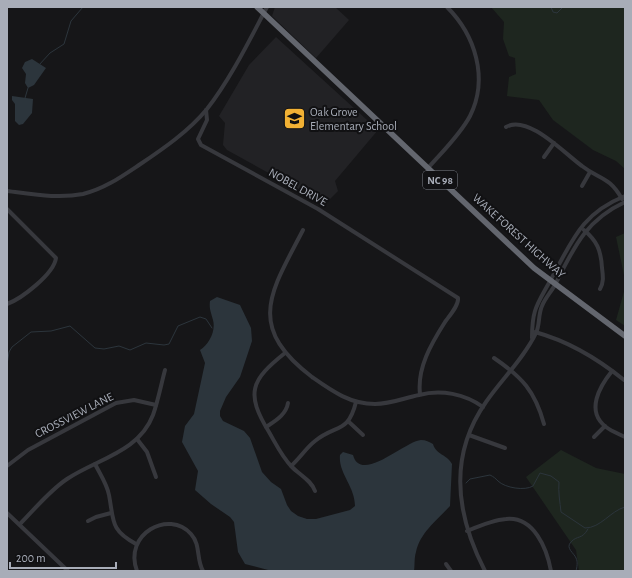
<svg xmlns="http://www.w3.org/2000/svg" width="632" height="578" viewBox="0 0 632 578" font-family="'Alegreya Sans',sans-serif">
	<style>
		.built { fill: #222225 }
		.green { fill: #1e261f }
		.water { fill: #2c353c }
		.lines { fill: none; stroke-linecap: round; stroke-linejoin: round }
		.stream { stroke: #2c353c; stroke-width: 1 }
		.minor { stroke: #37383d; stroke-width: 4 }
		.highway { stroke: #63666e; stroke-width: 5.5 }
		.labels { text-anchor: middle; stroke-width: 4; stroke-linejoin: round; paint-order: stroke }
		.shield { fill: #111113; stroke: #7b7e86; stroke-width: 1 }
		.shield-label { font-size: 11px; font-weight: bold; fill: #a8adb8 }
		.poi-label { font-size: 12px; fill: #a8adb8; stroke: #111113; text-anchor: start }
		.street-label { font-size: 12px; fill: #a8adb8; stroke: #111113 }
	</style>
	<rect width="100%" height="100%" fill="#161618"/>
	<!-- built -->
	<g class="built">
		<polygon points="275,7 335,7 349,20 316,58 272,16"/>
		<polygon points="276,37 378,130 335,181 338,191 325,204 227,150 223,145 225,123 219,116 249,65"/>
	</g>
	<!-- green -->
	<g class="green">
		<polygon points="491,7 625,7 625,169 616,161 593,150 553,120 539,100 507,96 509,77 516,74 515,58 509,56 503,39 504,22"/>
		<polygon points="625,233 625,280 616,237"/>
		<polygon points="625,288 625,326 616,320"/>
		<polygon points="561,450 596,468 625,474 625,571 579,571 576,550 526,477"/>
	</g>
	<!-- water -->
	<g class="water">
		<polygon points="32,59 46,68 34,85 28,88 25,83 26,74 22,68 25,62"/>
		<polygon points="12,96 33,99 32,113 23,124 19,125 15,121 15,104 12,100"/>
		<path d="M217,297L240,305L251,328L252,341L240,377L226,397L220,411V416L223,421L244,431L250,438L262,472L271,482L281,489L287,505L291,511L298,516L307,519H316L350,510L355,506C355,486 338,473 340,455L343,452L353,455C361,484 405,441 421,440C426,440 429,442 433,444C436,455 447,454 452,464L450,506C437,520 420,533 416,552C414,558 415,565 414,571H272L245,564L238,552L234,522L230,517L211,504L195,490L198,471L182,442L185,426L194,414L205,363L200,350C209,344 216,331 213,320C211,312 209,309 210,301Z"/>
	</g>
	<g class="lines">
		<!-- stream -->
		<g class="stream">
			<polyline points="551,7 553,12 557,13 563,7"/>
			<polyline points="39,65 50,53 64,44 71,21 83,7"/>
			<polyline points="25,98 28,88"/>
			<polyline points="7,365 9,352 12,347 31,332 51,331 70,326 95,348 104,349 119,346 130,350 146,343 164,345 169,344 178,326 200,317 206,319 212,328"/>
			<path d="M466,483L470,479L490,475C494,477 495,478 498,481C505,488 525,491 533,486L540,473L551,476L559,482C558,492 560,502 561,512L585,528C601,528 610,511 625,507"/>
			<path d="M576,571C577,567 578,562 576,558C574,553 565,548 571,542C577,535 582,540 588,529"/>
		</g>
		<!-- minor -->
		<g class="minor">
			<path d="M206,110L207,120L198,139L201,145L318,209L458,298C459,305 450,315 445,322C431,344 417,368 420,394"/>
			<path d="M506,127C528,114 565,154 582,166C600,180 609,176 622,199"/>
			<polyline points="544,157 554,143"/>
			<path d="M428,168C442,152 460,135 470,116C489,78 475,35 447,7"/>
			<polyline points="582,186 590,172"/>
			<path d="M7,191C32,194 58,199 83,194C104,189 121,177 139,165C163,149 189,131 207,109C231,78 249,41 267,7"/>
			<path d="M7,209L56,258C54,274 21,299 7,304"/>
			<path d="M303,230C271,292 245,326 312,377C332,391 350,404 375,404C391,404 404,398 419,395C441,389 465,394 483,407"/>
			<path d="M584,230C597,241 601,250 602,268C603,276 604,282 600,289"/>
			<path d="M535,332C568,341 598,359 624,380"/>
			<path d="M532,338C532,309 537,305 550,281C572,242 580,214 625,196"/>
			<path d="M285,353C251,380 245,393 269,432C276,444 282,457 292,467C300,475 312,481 315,491"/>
			<path d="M494,358C522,377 535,391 544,424"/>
			<path d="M612,371C600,386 585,411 606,427C611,431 619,434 625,437"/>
			<polyline points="349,422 363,435"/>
			<path d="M266,427C275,421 286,415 288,403"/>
			<polyline points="469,435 505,448"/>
			<polyline points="594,437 605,426"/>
			<polyline points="137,439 147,452 156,477"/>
			<path d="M95,464C100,474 107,484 109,495C114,521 110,530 136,544"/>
			<polyline points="7,466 28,450 116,403 134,400 156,405"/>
			<path d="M291,466C300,458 306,448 315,441C336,424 348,434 356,402"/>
			<polyline points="7,513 68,571"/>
			<polyline points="88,521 96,517 111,513"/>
			<path d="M20,524C35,509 49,491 67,479C97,459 139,452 153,415C158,401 161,385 165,370"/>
			<path d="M467,531C479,526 493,520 506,519C534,516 547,549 551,571"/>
			<polyline points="446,564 451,571"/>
			<path d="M137,571C123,534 169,509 191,534C201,545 196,559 203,571"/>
			<path d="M485,571C456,515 448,456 486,402C502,379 524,358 536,333C540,325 538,315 542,306C545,298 552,291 556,283C574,247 586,220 625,202"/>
		</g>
		<!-- highway -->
		<polyline class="highway" points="257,7 534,268 625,336"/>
	</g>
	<!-- icons -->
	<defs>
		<symbol id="school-square" viewBox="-11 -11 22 22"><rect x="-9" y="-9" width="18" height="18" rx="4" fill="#f2b134" stroke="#111113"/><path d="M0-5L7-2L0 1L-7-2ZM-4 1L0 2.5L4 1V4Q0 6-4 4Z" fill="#111"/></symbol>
	</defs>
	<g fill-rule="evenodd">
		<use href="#school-square" x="282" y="106" width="25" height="25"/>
	</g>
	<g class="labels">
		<!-- shield labels -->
		<rect class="shield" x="423" y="171" width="34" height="18" rx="3"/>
		<g class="shield-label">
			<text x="440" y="184">NC 98</text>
		</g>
		<!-- poi labels -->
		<g class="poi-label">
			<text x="310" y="116">Oak Grove<tspan x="310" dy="14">Elementary School</tspan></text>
		</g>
		<!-- street labels -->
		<g class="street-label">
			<text transform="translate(298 187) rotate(29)" y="4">NOBEL DRIVE</text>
			<text transform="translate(519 236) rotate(42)" y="4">WAKE FOREST HIGHWAY</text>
			<text transform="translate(74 415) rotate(-27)" y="4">CROSSVIEW LANE</text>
		</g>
	</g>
	<!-- border -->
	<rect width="632" height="578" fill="none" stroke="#a8adb8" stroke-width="16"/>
	<!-- scale -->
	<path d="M10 562v6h106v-6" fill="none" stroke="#a8adb8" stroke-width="2"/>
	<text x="16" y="562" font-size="12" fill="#a8adb8" stroke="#111113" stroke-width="3" paint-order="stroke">200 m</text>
</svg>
